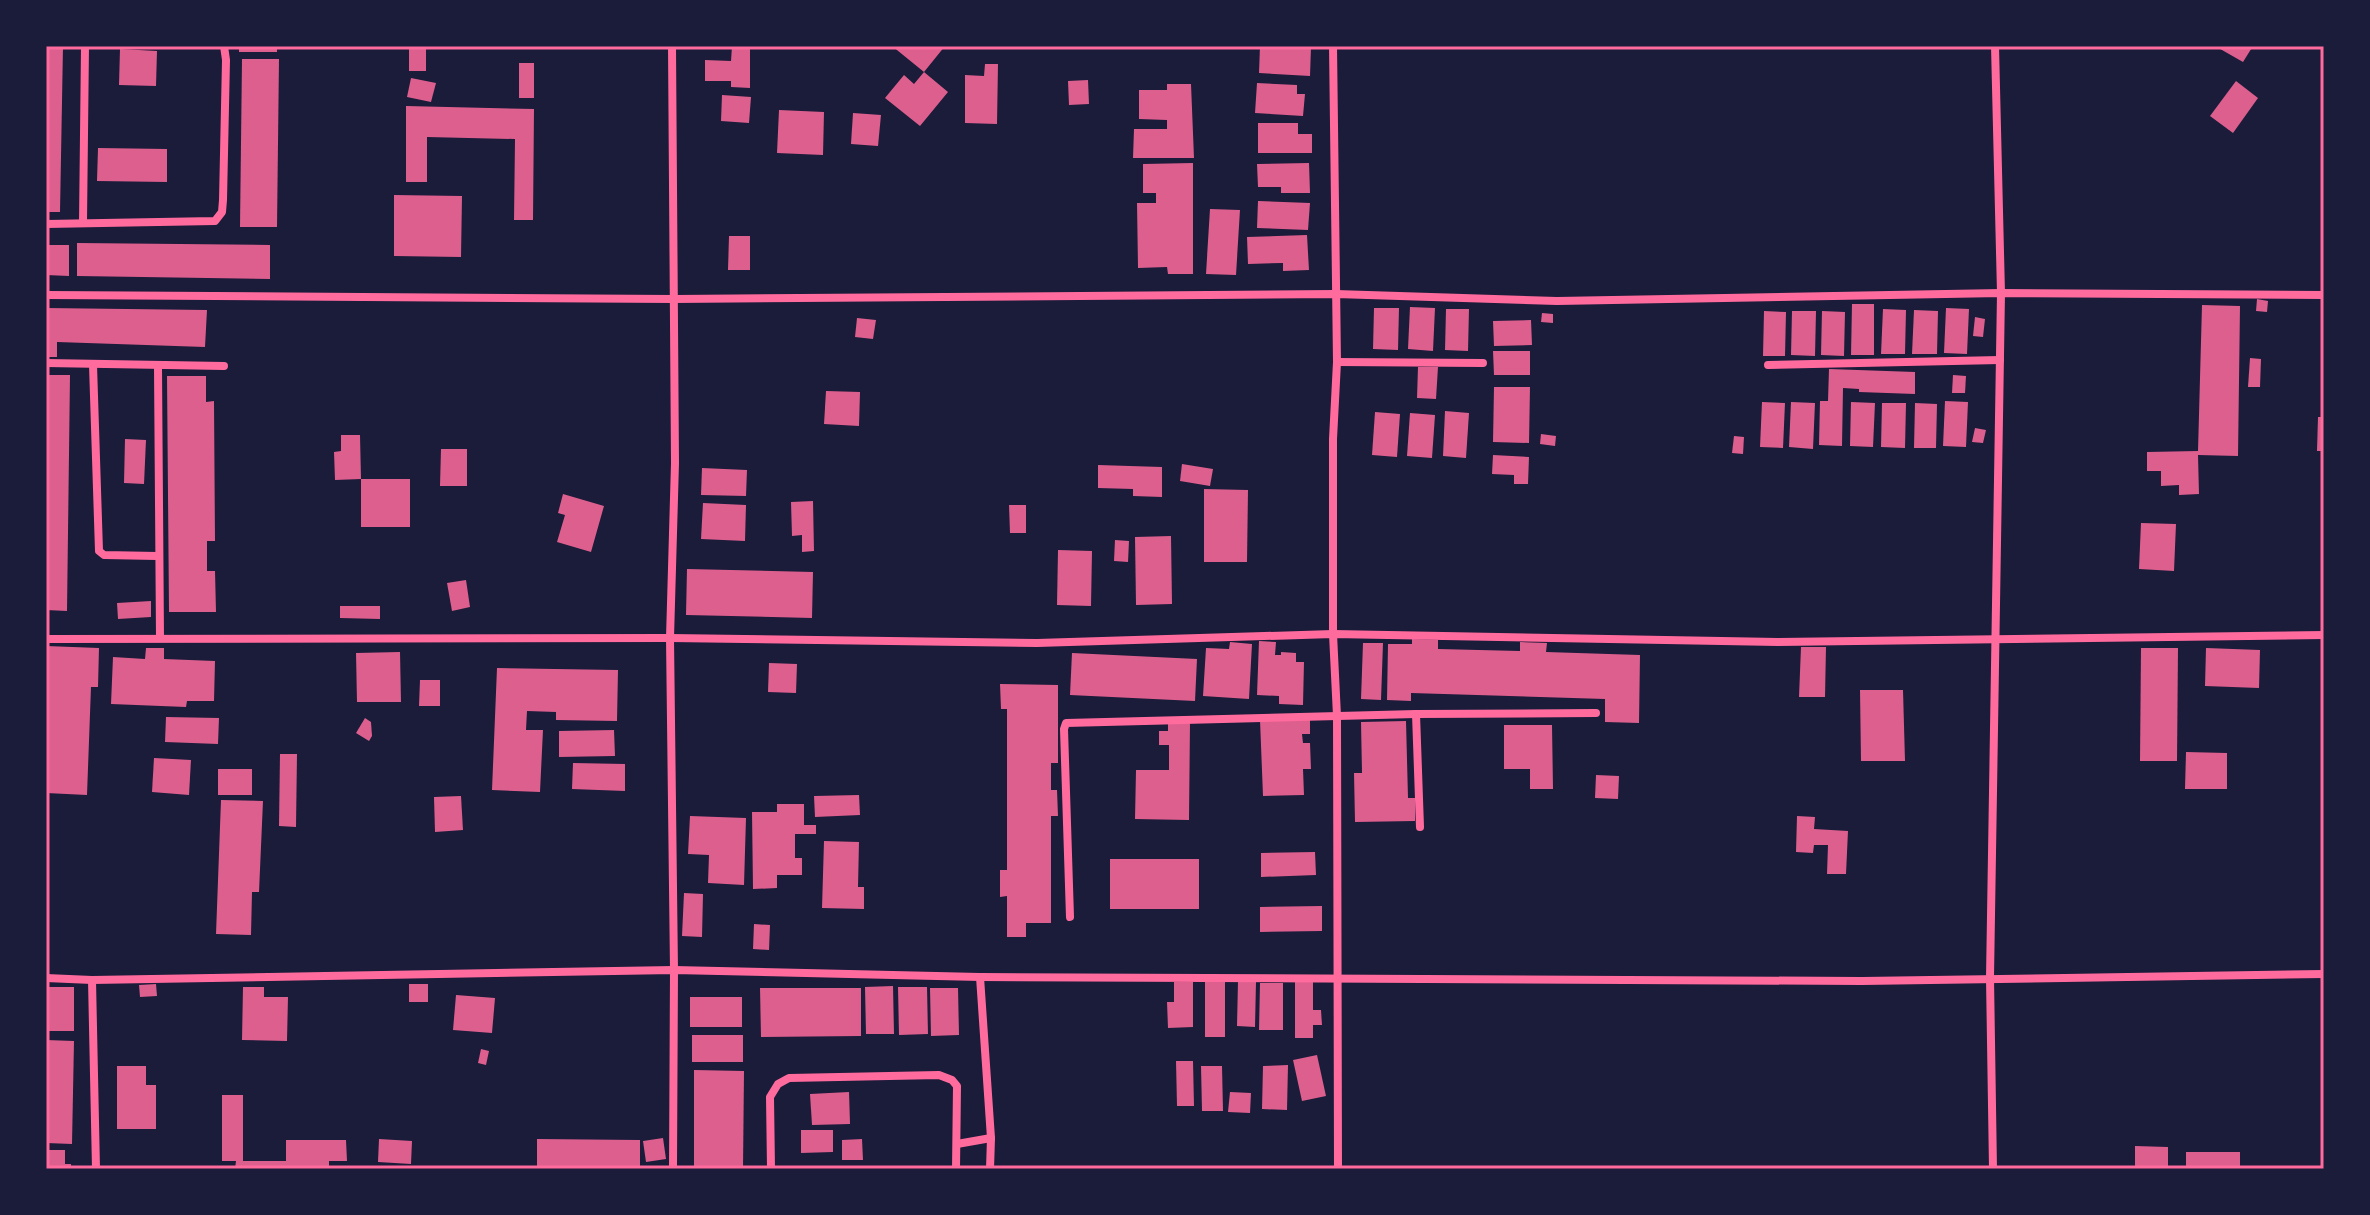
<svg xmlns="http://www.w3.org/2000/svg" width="2370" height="1215" viewBox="0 0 2370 1215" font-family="'Alegreya Sans',sans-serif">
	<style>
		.building { fill: #dd5f8e }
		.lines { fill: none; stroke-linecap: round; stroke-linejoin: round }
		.minor { stroke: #ff6b9d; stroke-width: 8 }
		.neatline { fill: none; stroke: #ff6b9d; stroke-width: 3 }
	</style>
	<rect width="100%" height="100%" fill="#1b1b3a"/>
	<!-- building -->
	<g class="building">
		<polygon points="46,46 63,46 60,212 46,212"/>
		<rect x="239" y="46" width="38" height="6"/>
		<rect x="409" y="46" width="17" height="25"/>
		<polygon points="732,46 750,46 750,88 731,87 731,81 705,81 705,60 731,61"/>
		<polygon points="892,46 945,46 924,72 948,92 920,126 885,98 904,75 914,84 924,72"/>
		<polygon points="1260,46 1311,47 1310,76 1259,73"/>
		<polygon points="2215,46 2253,46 2243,62"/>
		<polygon points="120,49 157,51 156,86 119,85"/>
		<polygon points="242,59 279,59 277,227 240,227"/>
		<rect x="519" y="63" width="15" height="35"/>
		<polygon points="985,64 998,64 997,124 965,123 965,75 984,76"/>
		<polygon points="411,78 436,83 431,102 407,97"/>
		<polygon points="1088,80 1089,104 1069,105 1068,81"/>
		<polygon points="2236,81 2258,98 2233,133 2210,116"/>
		<polygon points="1257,83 1297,85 1297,94 1305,94 1303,116 1255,113"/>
		<polygon points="1167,84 1191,84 1194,158 1133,158 1134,129 1167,129 1167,120 1139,119 1139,90 1167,90"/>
		<polygon points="722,95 751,97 749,123 721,121"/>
		<polygon points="406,106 534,109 533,220 514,220 515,139 427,137 427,182 406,182"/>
		<polygon points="779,110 824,112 823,155 777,153"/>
		<polygon points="853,113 881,115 878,146 851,144"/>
		<polygon points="1258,123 1298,123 1298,134 1312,134 1312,153 1258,153"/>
		<polygon points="98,148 167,149 167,182 97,181"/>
		<polygon points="1193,163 1193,274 1168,274 1167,267 1138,268 1137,203 1156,203 1156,193 1143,193 1143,164"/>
		<polygon points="1309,163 1310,193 1281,193 1281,187 1258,187 1257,164"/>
		<polygon points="394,195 462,196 461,257 394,256"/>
		<polygon points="1258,201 1310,203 1308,230 1257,228"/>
		<polygon points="1210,209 1240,210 1236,275 1206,274"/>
		<polygon points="1307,235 1309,270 1283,271 1283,263 1248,264 1247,237"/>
		<polygon points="729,236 750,236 750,270 728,270"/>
		<polygon points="77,243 270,245 270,279 77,276"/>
		<polygon points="46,245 69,245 69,276 46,275"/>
		<polygon points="2257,299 2268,301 2267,312 2256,311"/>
		<polygon points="1852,304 1874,304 1874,355 1851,355"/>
		<polygon points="2202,305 2240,306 2238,456 2198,455 2199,494 2179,495 2179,485 2161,486 2161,471 2147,471 2147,452 2198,451"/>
		<polygon points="1410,307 1435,308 1433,351 1408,349"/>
		<polygon points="46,308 207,310 205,347 57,342 57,357 46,357"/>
		<polygon points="1374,308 1399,308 1398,350 1373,349"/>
		<polygon points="1946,308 1969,309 1967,354 1944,353"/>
		<polygon points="1446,309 1469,309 1468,351 1445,350"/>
		<polygon points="1883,309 1906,310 1905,354 1881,354"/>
		<polygon points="1914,310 1938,311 1937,354 1912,354"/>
		<polygon points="1764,311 1786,312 1785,356 1763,356"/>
		<polygon points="1792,311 1816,311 1815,356 1791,355"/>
		<polygon points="1822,311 1845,312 1844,356 1821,355"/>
		<polygon points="1542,313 1553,314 1553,323 1541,322"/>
		<polygon points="1975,317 1985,319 1983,337 1973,336"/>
		<polygon points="857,318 876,320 873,339 855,337"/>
		<polygon points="1531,320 1532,345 1494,346 1493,321"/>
		<polygon points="1493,351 1530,351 1530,375 1494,375"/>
		<polygon points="2250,358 2261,359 2260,387 2248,387"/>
		<polygon points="1418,367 1438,367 1436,399 1417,398"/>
		<polygon points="1829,369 1915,372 1915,394 1859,392 1859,389 1843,388 1842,446 1819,445 1820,401 1828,401"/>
		<polygon points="46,375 70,375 67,611 46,610"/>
		<polygon points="1953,375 1966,376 1965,393 1952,393"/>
		<polygon points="167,376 206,376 206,402 214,401 215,541 207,541 207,571 215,571 216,612 169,612"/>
		<polygon points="1494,387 1530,387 1529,443 1493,442"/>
		<polygon points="826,391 860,392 859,426 824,424"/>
		<polygon points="1945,401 1968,402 1966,447 1943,446"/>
		<polygon points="1762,402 1785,403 1783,448 1760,447"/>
		<polygon points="1791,402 1815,403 1813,449 1789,447"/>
		<polygon points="1851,402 1875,403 1873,447 1850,446"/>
		<polygon points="1882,403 1906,403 1905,448 1881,447"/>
		<polygon points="1915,403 1937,404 1936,448 1914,448"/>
		<polygon points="1445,411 1469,413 1466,458 1443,456"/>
		<polygon points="1375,412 1400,414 1397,457 1372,455"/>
		<polygon points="1410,413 1435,415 1432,458 1407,456"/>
		<polygon points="2318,417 2324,417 2324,451 2317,451"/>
		<polygon points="1975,428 1986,430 1983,443 1972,442"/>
		<polygon points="1541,434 1556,436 1555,446 1540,444"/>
		<polygon points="341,435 360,435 361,479 335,480 334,452 341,451"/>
		<polygon points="1734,436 1744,437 1743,454 1732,453"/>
		<polygon points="125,439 146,440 144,484 124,483"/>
		<polygon points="441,449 467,449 467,486 440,486"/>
		<polygon points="1493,455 1529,457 1528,484 1514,484 1514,475 1492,474"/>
		<polygon points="1182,464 1213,469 1210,486 1180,481"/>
		<polygon points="1098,465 1162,467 1162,497 1133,496 1133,489 1098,488"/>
		<polygon points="702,468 747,470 746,496 701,495"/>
		<rect x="361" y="479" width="49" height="48"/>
		<polygon points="1204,489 1248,490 1247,562 1204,562"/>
		<polygon points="563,494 604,506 591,552 557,542 565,515 558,513"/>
		<polygon points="813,501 814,551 802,552 802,535 792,536 791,502"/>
		<polygon points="703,503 746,505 745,541 701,539"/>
		<polygon points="1009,505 1026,505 1026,533 1010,533"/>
		<polygon points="2141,523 2176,524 2174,571 2139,569"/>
		<polygon points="1171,536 1172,604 1136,605 1135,537"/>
		<polygon points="1115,540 1129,541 1128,562 1114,561"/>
		<polygon points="1058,550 1092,551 1091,606 1057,605"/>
		<polygon points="687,569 813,572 812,618 686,615"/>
		<polygon points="466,580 470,607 452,611 447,583"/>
		<polygon points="151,601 151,617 118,619 117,603"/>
		<polygon points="340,606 380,606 380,619 340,618"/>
		<polygon points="1412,639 1438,640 1438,649 1520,651 1520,642 1547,643 1546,652 1640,655 1639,723 1605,722 1605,699 1411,693 1411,701 1387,700 1388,644 1412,644"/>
		<polygon points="1259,641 1276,642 1275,655 1281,655 1281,652 1296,653 1296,662 1304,662 1303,705 1279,704 1279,696 1257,695"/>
		<polygon points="1230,642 1252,644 1249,699 1203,696 1206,648 1229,649"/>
		<polygon points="1363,643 1383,643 1381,700 1361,699"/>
		<polygon points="46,646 99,648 98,687 91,687 87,795 46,793"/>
		<polygon points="1801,647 1826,647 1825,697 1799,697"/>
		<polygon points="146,648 164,648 164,659 215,661 214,701 187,701 186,707 111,704 113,657 145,659"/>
		<polygon points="2141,648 2178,648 2177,761 2140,761"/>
		<polygon points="2206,648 2260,650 2259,688 2205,686"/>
		<polygon points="400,652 401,702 357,702 356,653"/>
		<polygon points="1072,653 1197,659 1195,701 1070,695"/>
		<polygon points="769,663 797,664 796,693 768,692"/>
		<polygon points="497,668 618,670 617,721 556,720 556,712 527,711 526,730 543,730 540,792 492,790"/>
		<polygon points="420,680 440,680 440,706 419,706"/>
		<polygon points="1000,684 1058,685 1058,763 1051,763 1051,790 1057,790 1058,816 1051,816 1051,923 1026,923 1026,937 1007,937 1007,896 1000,897 1000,870 1007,870 1007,709 1001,709"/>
		<polygon points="1860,690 1903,690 1905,761 1861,761"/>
		<polygon points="166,717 219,718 218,744 165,742"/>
		<polygon points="365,718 371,722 372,736 369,741 356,733"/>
		<polygon points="1310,719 1310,734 1302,734 1303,743 1310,743 1311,769 1303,769 1304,795 1263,796 1260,720"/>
		<polygon points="1406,721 1408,798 1415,798 1415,821 1355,822 1354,773 1362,773 1361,722"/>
		<polygon points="1168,723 1190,723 1189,820 1135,819 1136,770 1169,770 1169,745 1159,745 1159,731 1168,731"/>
		<polygon points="1504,725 1552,725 1553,789 1530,789 1530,769 1504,769"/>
		<polygon points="614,730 615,756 559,757 559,731"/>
		<polygon points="2186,752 2227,753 2227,789 2185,789"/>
		<polygon points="280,754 297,754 296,827 279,826"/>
		<polygon points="154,758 191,760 189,795 152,792"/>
		<polygon points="573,763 625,764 625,791 572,789"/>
		<rect x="218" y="769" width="34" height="26"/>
		<polygon points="1596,775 1619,776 1618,799 1595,798"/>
		<polygon points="859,795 860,815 815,817 814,796"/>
		<polygon points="461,796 463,830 435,832 434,797"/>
		<polygon points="221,800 263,801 259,892 252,892 251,935 216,934"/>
		<polygon points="777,804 804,804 804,825 816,825 816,834 795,834 795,858 802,858 802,875 777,875 777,888 753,889 752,812 777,812"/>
		<polygon points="690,816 746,818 744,885 708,883 709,855 688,854"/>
		<polygon points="1797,816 1815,817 1814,829 1848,831 1846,874 1827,874 1828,845 1814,845 1813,853 1796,852"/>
		<polygon points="824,841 859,842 858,887 864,887 864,909 822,908"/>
		<polygon points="1315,852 1316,875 1261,877 1261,853"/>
		<rect x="1110" y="859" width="89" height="50"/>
		<polygon points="684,893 703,894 702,937 682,936"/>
		<polygon points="1322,906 1322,931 1260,932 1260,907"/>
		<polygon points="754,924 770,925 769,950 753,949"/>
		<rect x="1205" y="981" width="20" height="56"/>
		<polygon points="1238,981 1256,982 1255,1027 1237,1026"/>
		<polygon points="1295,981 1313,982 1313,1010 1321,1010 1322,1025 1313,1025 1313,1038 1295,1038"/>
		<polygon points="1174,982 1193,982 1193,1027 1168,1028 1167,1002 1174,1002"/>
		<polygon points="1260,983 1283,983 1283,1030 1259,1030"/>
		<polygon points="156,984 157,996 140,997 139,985"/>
		<rect x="409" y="984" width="19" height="18"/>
		<polygon points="893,986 894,1034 866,1034 865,987"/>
		<rect x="46" y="987" width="28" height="44"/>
		<polygon points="243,987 264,987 264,997 288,997 287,1041 242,1040"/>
		<polygon points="898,987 927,987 928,1034 899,1035"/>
		<polygon points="760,988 861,988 861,1036 761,1037"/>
		<polygon points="930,988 958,988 959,1035 931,1036"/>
		<polygon points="456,995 495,998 492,1033 453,1030"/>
		<rect x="690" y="997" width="52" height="30"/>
		<rect x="692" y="1035" width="51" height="27"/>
		<polygon points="46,1040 74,1041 72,1144 46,1143"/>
		<polygon points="481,1049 489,1051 486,1065 478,1063"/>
		<polygon points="1317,1055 1326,1096 1302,1101 1293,1060"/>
		<polygon points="1176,1061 1193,1061 1194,1106 1177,1106"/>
		<polygon points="1288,1065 1287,1110 1262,1109 1263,1066"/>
		<polygon points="117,1066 146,1066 146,1085 156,1085 156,1129 117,1129"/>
		<polygon points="1201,1066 1222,1066 1223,1111 1202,1111"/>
		<polygon points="694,1070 744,1071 743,1169 694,1169"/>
		<polygon points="849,1092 850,1124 812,1125 810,1094"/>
		<polygon points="1230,1092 1251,1093 1250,1113 1228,1112"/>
		<polygon points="222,1095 243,1095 243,1161 286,1161 286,1140 346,1140 347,1161 329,1161 329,1169 235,1169 236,1161 222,1161"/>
		<polygon points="801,1130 833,1130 833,1152 801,1153"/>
		<polygon points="663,1138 666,1159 646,1162 643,1141"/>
		<polygon points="379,1139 412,1141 411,1164 378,1162"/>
		<polygon points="537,1139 640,1140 640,1169 537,1169"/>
		<polygon points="862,1139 863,1160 842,1160 842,1140"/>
		<polygon points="2135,1146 2168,1147 2168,1169 2135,1169"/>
		<polygon points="46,1150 65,1150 65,1164 71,1164 71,1169 46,1169"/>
		<rect x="2186" y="1152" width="54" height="17"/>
	</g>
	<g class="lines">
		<!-- minor -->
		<g class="minor">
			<polyline points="672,46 675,463 670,638 674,970 673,1169"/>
			<polyline points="1333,46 1337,362 1333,439 1333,634 1337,716 1338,1169"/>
			<polyline points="83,222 85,46"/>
			<polyline points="46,224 215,221 222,212 223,200 226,60 224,46"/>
			<polyline points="46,295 674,299 1336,294 1557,301 2001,293 2324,295"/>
			<polyline points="1337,362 1483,363"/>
			<polyline points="46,363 224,366"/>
			<polyline points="93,365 99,551 104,555 157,556"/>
			<polyline points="1768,365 2000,360"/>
			<polyline points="158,367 160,638"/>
			<polyline points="46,639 670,638 1037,643 1333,634 1778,642 2324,635"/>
			<polyline points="1416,714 1420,827"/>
			<polyline points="1070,917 1064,729 1066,723 1416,714 1596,713"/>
			<polyline points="980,977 991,1138 990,1169"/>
			<polyline points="46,978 92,980 674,970 980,977 1862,981 2324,974"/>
			<polyline points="92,980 96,1169"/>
			<polyline points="957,1144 991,1138"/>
			<polyline points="771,1169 770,1097 778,1084 789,1078 939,1075 952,1080 957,1086 956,1169"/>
			<polyline points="1993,1169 1990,978 2001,293 1995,46"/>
		</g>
	</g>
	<!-- border -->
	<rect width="2370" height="1215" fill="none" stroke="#1b1b3a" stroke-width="96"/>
	<rect x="48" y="48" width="2274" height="1119" class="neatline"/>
</svg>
